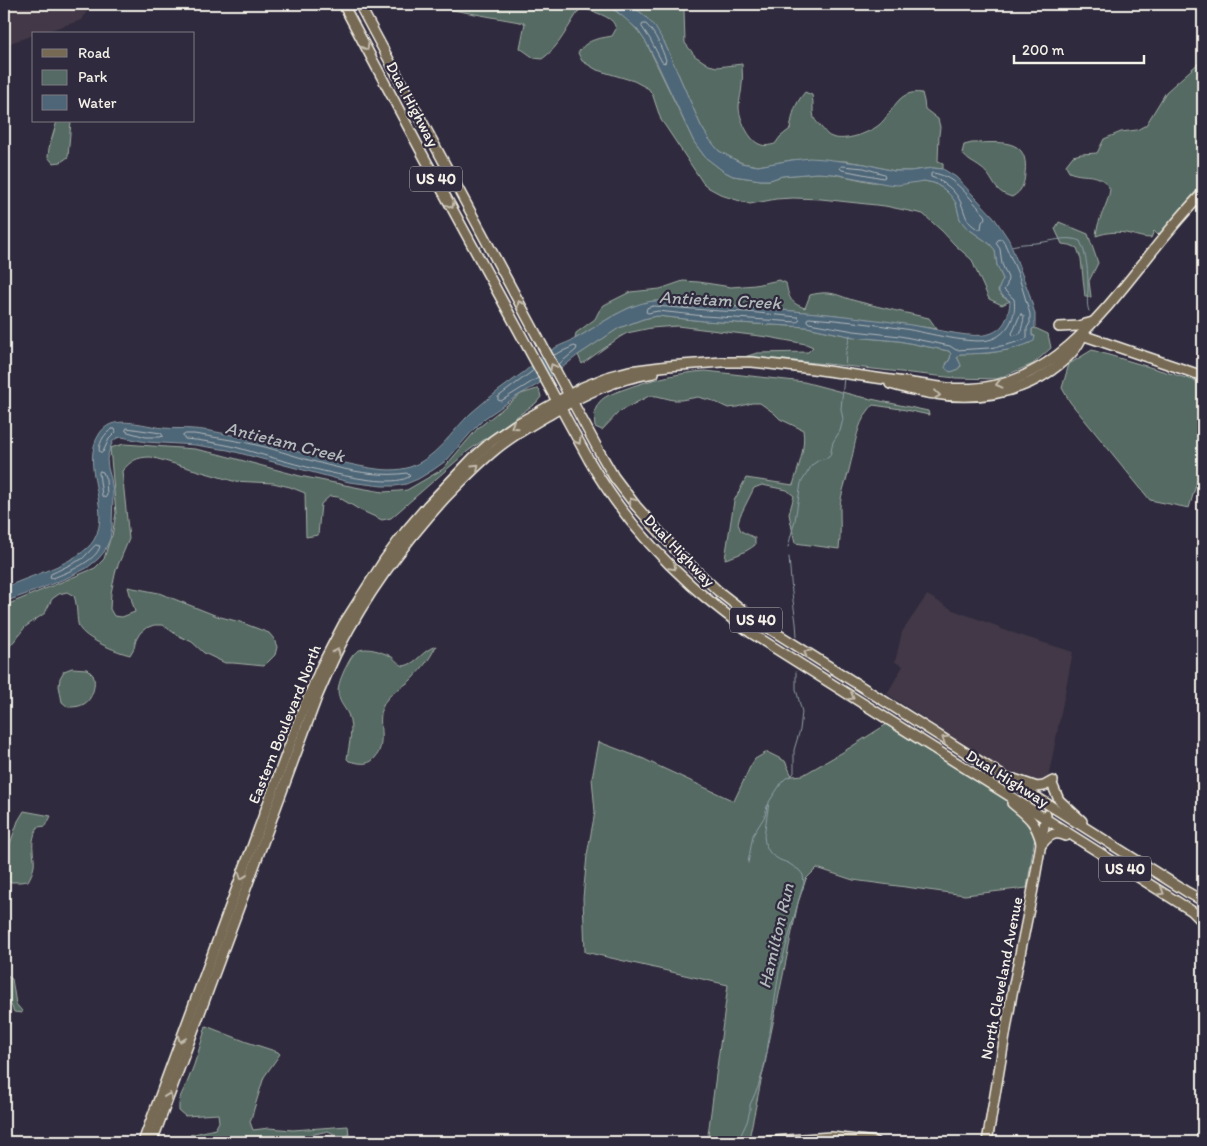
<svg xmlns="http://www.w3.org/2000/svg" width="1207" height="1146" viewBox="0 0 1207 1146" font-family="Itim,sans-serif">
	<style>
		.built { fill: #423947 }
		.green { fill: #556a64; stroke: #a4aea6 }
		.water { fill: #4e6678; stroke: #909ea5 }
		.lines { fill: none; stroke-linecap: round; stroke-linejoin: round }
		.shore { stroke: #b2b9bb; stroke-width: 1 }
		.stream { stroke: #909ea5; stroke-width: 1 }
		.major-casing { stroke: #f4f1e8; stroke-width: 12 }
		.major { stroke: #776a54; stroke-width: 9 }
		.oneway { stroke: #c2bbad }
		.labels { text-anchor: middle; stroke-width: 4.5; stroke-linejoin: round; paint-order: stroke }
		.shield { fill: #2f2a3d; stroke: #b9b5b5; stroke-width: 1 }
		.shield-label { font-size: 15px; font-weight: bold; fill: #f4f1e8 }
		.street-label { font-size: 16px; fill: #f4f1e8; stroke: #2f2a3d }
		.water-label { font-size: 18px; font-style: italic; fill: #b2b9bb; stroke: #2f2a3d }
	</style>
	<rect width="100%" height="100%" fill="#2f2a3d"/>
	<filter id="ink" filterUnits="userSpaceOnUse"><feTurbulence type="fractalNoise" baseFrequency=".02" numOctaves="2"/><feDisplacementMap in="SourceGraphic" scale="10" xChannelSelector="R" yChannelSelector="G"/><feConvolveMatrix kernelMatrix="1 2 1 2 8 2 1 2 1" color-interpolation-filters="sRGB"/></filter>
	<g filter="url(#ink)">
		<!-- built -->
		<g class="built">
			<polygon points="4,4 91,4 82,20 38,34 34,34 34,35 4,45"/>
			<polygon points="927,595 953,610 1000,627 1001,629 1073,652 1048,779 1044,783 1034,783 1006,772 887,694 903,666 895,662 902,632"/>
		</g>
		<!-- green -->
		<g class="green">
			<path d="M432,4H602C621,12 635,25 646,42L694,142L705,157L723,171L733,176L761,180H770L782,176L817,173L834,174L872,182H912L924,181L934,183L944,189L952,196L956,203L960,219L970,230L990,244L995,250L997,265L1003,279L998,291L1003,297L1010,301L1002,305L989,299L975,268L972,260L955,245L942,231L923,214L885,206L821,199L793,198L776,199L750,204L724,196L709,188L703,183L666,127L661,120L653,96L649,89L634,81L597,70L582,61L578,53C587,39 597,39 612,36L616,29C615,26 614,23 612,21C606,15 589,10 581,8C568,25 560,47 542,59L534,58L520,48L525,23L442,8Z"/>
			<path d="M630,4H682L684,10L685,43L695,56L709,65L717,67L742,64C742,71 743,77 742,84C742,92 739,99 739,107C739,118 749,140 759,144C765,147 770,145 775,144L780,137L790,129C793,113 794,105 805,92L812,95C814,103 812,111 814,118C816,122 819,124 821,127C825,131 826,135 832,137C845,142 869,133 879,125C894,112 897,89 922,93L924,101L925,109L938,119L940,127L939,135L938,161L943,163V169L933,168L910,171H894L865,164L845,161L792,160L758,166L742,163L730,157L719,151L709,139L701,126L665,44L645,16Z"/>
			<path d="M1203,56V183L1158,235L1154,231L1151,238C1143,238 1138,236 1130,234C1119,231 1107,232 1096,236C1097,219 1108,206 1110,189C1099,170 1086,179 1069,172L1066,165L1073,156L1081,154L1097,153L1104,139L1121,132L1137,130L1146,125L1166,92L1202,60Z"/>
			<polygon points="57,121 71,121 68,157 61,162 53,163 48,157 49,148"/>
			<path d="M972,143C998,143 1030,136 1025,174C1024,185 1022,191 1012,197C991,191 996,179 981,168C973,162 969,162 962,153L964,145Z"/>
			<polygon points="1059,222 1088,234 1098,263 1089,281 1091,297 1085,297 1081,259 1077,248 1070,245 1062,244 1055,229"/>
			<path d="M779,280L786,283C789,298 790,303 805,308L810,295C834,289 838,297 860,302C883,308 906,313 929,318L937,329L836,315L748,307L720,306L653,301L631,307L613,316L575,339L576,333L595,319L599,311L604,305L630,292L660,289L683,281L699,282L731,287L755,285Z"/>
			<path d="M657,316L704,321L807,327L854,337L899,341L949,351L951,354L950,359L946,364L950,372C955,371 958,370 961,366L957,356L960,354L989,353L1008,350L1030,343L1035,336H1032V328H1035L1048,334L1051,348L1033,364L997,379L956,378L827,364L762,358H741L757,353L808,352L813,347L806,344L768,337L677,326L651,328L627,333L620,337L582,364L578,355L619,328L643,319Z"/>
			<polygon points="1092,350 1203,383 1203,462 1189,508 1150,500 1070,402 1062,388 1069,364"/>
			<path d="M706,371L804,382L857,396L928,411L929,415L901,409L873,405C856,423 856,443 850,466C847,480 841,492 840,507C840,521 841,535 839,549L795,543L789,514L794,496L787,490L762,485L754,488L740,516L738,524L741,531L755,538V545C746,552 736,556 725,559L734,501L746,478L793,485C798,468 806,448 803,430L780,419L774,413L760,403H752L737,407L728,408L713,401L698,397L681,400H673L657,396H649L626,408L619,412L602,430L595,427C594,419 594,410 598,404C603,396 614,393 622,390C649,380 676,373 706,371Z"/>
			<path d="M537,389H539L541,397L536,403L468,451L391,518L382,520L360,510L338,497L330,496L321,504L318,535L306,537L305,493L290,487L273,483L233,481L151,457C136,457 131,461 122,471L129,539L116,570L111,593L110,609L114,616L122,617L135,612L128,587L159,593L217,616L240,622L269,633L274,639L277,647L275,655L264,666L233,663H225L204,653L192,642L177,635L163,625H154L146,628L140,633L136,640L134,648L130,655C117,652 85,639 79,627C76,619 78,606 74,596L67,592L59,594L52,599L45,613L25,627L15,640L4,653V606L95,568L104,559L110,539L112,536L116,513L110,448L124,444L195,449L218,454L300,476L360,488L383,492L399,491L407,490L443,469L478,428L521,394Z"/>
			<path d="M436,646C429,661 422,668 411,680C402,688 387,694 383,706C376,724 388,744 374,759C367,766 358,763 349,761L347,759C349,744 354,728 348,714C345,708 340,703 339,697C336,689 341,678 344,671C353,653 356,645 378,651C382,653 388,654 392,657C397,661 397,663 404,666C418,663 421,651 436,646Z"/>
			<path d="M72,668L87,669C89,671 91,673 93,675C97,684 92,700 84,704C79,707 73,707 68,707L62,702L59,686L60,678L64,671Z"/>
			<polygon points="887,724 967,768 1023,811 1036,830 1027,888 965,895 853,880 817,868 806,879 798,903 749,1139 707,1142 728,985 585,952 583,898 587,855 595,812 592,778 599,742 644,759 656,765 734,801 750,767 755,759 767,752 785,761 792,776 803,775 843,752"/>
			<path d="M24,811L51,816L46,826L38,827C34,834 32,841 33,850C33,855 35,860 34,866C33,871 31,876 28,881L20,882H4V860L5,858L18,821Z"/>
			<polygon points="4,974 12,979 16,1004 22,1011 22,1013 14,1012 11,1005 4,1004"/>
			<path d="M206,1026L247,1042L278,1052L280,1054L264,1077L250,1122L253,1130L269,1128L293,1130L348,1126L349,1135L342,1138L328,1131L279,1142H191L190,1135L215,1129L219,1122L218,1114L185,1116L179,1111C178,1094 184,1092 189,1078C196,1061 201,1043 206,1026Z"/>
		</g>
		<!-- water -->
		<path class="water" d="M602,4H630L645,16L655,27L665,44L701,126L709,139L719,151L741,163L758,166L792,160L810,158L825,159L865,164L894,171H910L933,168L943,169L956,177L993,216L1009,240L1029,293L1035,314V328L1032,329V336H1035L1034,341C1012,352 985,354 960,354L957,357L961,365C957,371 949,375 945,367L950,359L951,354L949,351L899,341L854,337L807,327L704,321L657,316L643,319L619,328L578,355L563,367L537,385L517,396L485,418L474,429L447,460L433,470L418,479L406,484L395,486H382L349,482L228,450L195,445L146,442L122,437L117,438L113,441L110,448L107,459L108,468L111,479L113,493L112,527L110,539L104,552L98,559L87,568L69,577L35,591L4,602V588C28,576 80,563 94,540C113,507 78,465 100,433C102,430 105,427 109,425C122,418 148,426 163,428C173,429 183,428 193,429C210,430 231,435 247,438C261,440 275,445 288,449C312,456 335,461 359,466C375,469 391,472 407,468C436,459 451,432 471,413C488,398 506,385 524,372C533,365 542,355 553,349C561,344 571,342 580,336C601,324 632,301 657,301C677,301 697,305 717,306C768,309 819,312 869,319C887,321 905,324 923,327C939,330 974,339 989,334C1005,329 1009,316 1010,301L999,293V288L1003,279L997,265L995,250L990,244L970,230L965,226L960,219L956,203L951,196L944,189L934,183L924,181L898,185L887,184L834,174L817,173L782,176L770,180H761L733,176L723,171L705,157L694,142L656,61L646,42L637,29L613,8Z"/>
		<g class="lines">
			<!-- shore -->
			<g class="shore">
				<path d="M643,24H646C656,34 661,47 666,60L665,63L662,62L650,39L642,27Z"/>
				<polygon points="842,166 864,168 884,174 885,177 883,178 842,170 840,168"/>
				<path d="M933,173C956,176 970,199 985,215L986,217L982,222L981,229H978C965,222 966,215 961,203C956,191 944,181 931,177V174Z"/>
				<path d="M1002,239L1004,242L1018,274L1030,314V323L1027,328V337L1026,339L1007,345L989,348L956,350L950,346L900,336L854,331L809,323L807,321V319L809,318C841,320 873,324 905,329C925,332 974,346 992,339C1008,333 1017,316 1014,299L1004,290L1007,285L1008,278L1002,264L1000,249L996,243L998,240Z"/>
				<polygon points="654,306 720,311 748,312 798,317 800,320 797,322 704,316 658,311 648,313 646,312 647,308"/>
				<path d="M1021,314L1024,316C1024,322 1021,327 1021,333L1019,334L1013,336L1012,333C1016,327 1017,319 1021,314Z"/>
				<polyline points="554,355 574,346 577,347 576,350 559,364"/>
				<polyline points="534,370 498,397 498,400 501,401 538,378"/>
				<polygon points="127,428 161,433 163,436 160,437 146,437 128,432 126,431"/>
				<path d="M112,429H115L116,432L109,439L103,452H100L99,450C100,441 104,434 112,429Z"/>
				<path d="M186,434H194C218,438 242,441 265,447C308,459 363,480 407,473L410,476C386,495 263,454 231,446C216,443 200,440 185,439L183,436Z"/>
				<polygon points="100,471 103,472 106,480 107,495 105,498 102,496 99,473"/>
				<path d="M96,545L100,546C97,561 66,573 53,578L50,577L51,574L82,559Z"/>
			</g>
			<!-- stream -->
			<g class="stream">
				<path d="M1011,246C1022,243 1033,244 1044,242C1056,240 1069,236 1080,241C1087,255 1088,272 1088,288C1088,296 1086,304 1089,311"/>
				<polyline points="845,370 846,352 850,335"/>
				<polyline points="788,547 795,520 801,483 812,465 819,460 827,458 830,456 833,442 840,431 843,419 841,409 844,377"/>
				<polyline points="789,557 792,593 796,623 797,636"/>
				<polyline points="748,863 753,835 765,816 767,806 769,804"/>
				<polyline points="739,1139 747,1122 750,1110 750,1105 758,1087 765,1065 779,972 799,899 804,883 803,875 799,870 788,863 780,860 772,855 768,850 765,843 764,836 769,802 782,782 786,778 791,776 794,773 794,750 800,730 802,712 796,689 796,672"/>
			</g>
			<defs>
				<g id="major">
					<path d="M343,4L423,155L589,460C616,507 651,549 691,585C710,602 731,618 751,633L1192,911L1203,922"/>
					<polyline points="359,4 564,386 599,451 614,477 636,506 682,557 718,591 754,619 1187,892 1203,901"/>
					<polyline points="1059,327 1078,326 1093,322"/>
					<polyline points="1082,335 1203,376"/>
					<path d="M890,384C945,401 1003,404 1052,370C1064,361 1075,352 1081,339"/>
					<polyline points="1014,779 1037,787 1044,786 1053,781"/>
					<polyline points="1052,784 1059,800 1082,821"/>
					<path d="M1012,803C1028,817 1035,820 1041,842"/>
					<path d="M1042,844C1049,835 1055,831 1066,836"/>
					<path d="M143,1142L300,717L321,667L343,625L385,559L405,532L428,505L473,458L492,441L515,425L583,387L610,376L629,371L668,366L722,362H752L813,369L947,388C974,390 1001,387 1025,375C1058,360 1083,334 1107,307C1140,269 1168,228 1203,193"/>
					<path d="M152,1142L317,697C324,681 331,664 339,648C367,593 405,542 446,497C462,481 478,464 495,450C513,435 533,424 552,413C585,393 616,379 654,373"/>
					<polyline points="760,1142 831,1137 875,1142"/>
					<polyline points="987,1142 1012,994 1033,889 1046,815"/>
				</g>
			</defs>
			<!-- major casing -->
			<use href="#major" class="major-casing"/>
			<!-- major -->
			<use href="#major" class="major"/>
		</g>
		<!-- one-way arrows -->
		<defs><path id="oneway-chevron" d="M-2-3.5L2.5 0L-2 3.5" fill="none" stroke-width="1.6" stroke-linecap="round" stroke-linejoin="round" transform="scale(1.25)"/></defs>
		<g class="oneway">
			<use href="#oneway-chevron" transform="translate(366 47) rotate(62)"/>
			<use href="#oneway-chevron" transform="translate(451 205) rotate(62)"/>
			<use href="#oneway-chevron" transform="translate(520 304) rotate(-118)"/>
			<use href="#oneway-chevron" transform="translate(553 367) rotate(-118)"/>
			<use href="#oneway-chevron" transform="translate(999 384) rotate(166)"/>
			<use href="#oneway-chevron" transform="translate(937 395) rotate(7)"/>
			<use href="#oneway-chevron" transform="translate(514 426) rotate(147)"/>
			<use href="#oneway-chevron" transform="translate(578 441) rotate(61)"/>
			<use href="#oneway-chevron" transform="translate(476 467) rotate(-43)"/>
			<use href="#oneway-chevron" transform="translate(632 501) rotate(-129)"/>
			<use href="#oneway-chevron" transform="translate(673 567) rotate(45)"/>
			<use href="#oneway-chevron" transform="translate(337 652) rotate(-64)"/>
			<use href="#oneway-chevron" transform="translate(807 653) rotate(-148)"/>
			<use href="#oneway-chevron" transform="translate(851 697) rotate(31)"/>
			<use href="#oneway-chevron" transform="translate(945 739) rotate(-148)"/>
			<use href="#oneway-chevron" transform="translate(242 876) rotate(110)"/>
			<use href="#oneway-chevron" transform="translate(1161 892) rotate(32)"/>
			<use href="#oneway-chevron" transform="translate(181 1039) rotate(111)"/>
			<use href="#oneway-chevron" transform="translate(169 1096) rotate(-70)"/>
		</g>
	</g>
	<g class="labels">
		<!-- shield labels -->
		<g class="shield">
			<rect x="410" y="166.5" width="52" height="25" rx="4"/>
			<rect x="730" y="607.5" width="52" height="25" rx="4"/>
			<rect x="1099" y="856.5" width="52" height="25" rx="4"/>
		</g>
		<g class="shield-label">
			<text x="436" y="184">US 40</text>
			<text x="756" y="625">US 40</text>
			<text x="1125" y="874">US 40</text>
		</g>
		<!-- street labels -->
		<g class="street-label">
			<text transform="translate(413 104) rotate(62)" y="6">Dual Highway</text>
			<text transform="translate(680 550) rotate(46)" y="6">Dual Highway</text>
			<text transform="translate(284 724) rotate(-68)" y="6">Eastern Boulevard North</text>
			<text transform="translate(1008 778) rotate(32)" y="6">Dual Highway</text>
			<text transform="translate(1001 978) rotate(-79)" y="6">North Cleveland Avenue</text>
		</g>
		<!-- water labels -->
		<g class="water-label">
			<text transform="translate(720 300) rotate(3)" y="6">Antietam Creek</text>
			<text transform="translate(285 442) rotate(14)" y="6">Antietam Creek</text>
			<text transform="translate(776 936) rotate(-77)" y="6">Hamilton Run</text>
		</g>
	</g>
	<!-- margin -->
	<rect width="1207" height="1146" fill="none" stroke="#2f2a3d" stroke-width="20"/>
	<rect x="10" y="10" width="1187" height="1126" fill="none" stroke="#f4f1e8" stroke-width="2" filter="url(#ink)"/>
	<!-- legend -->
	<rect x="32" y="32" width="162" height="90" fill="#2f2a3d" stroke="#7e7a81"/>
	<rect x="42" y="49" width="25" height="8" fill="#776a54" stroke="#7e7a81"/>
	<text x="78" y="58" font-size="15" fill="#f4f1e8">Road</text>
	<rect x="42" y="70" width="25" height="15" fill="#556a64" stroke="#7e7a81"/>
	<text x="78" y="82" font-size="15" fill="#f4f1e8">Park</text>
	<rect x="42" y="95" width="25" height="15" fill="#4e6678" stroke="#7e7a81"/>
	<text x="78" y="108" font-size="15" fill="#f4f1e8">Water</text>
	<!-- scale -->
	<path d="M1014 55v8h130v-8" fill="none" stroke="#f4f1e8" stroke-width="2.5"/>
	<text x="1022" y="55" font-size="15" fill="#f4f1e8" stroke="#2f2a3d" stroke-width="4" paint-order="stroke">200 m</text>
</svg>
